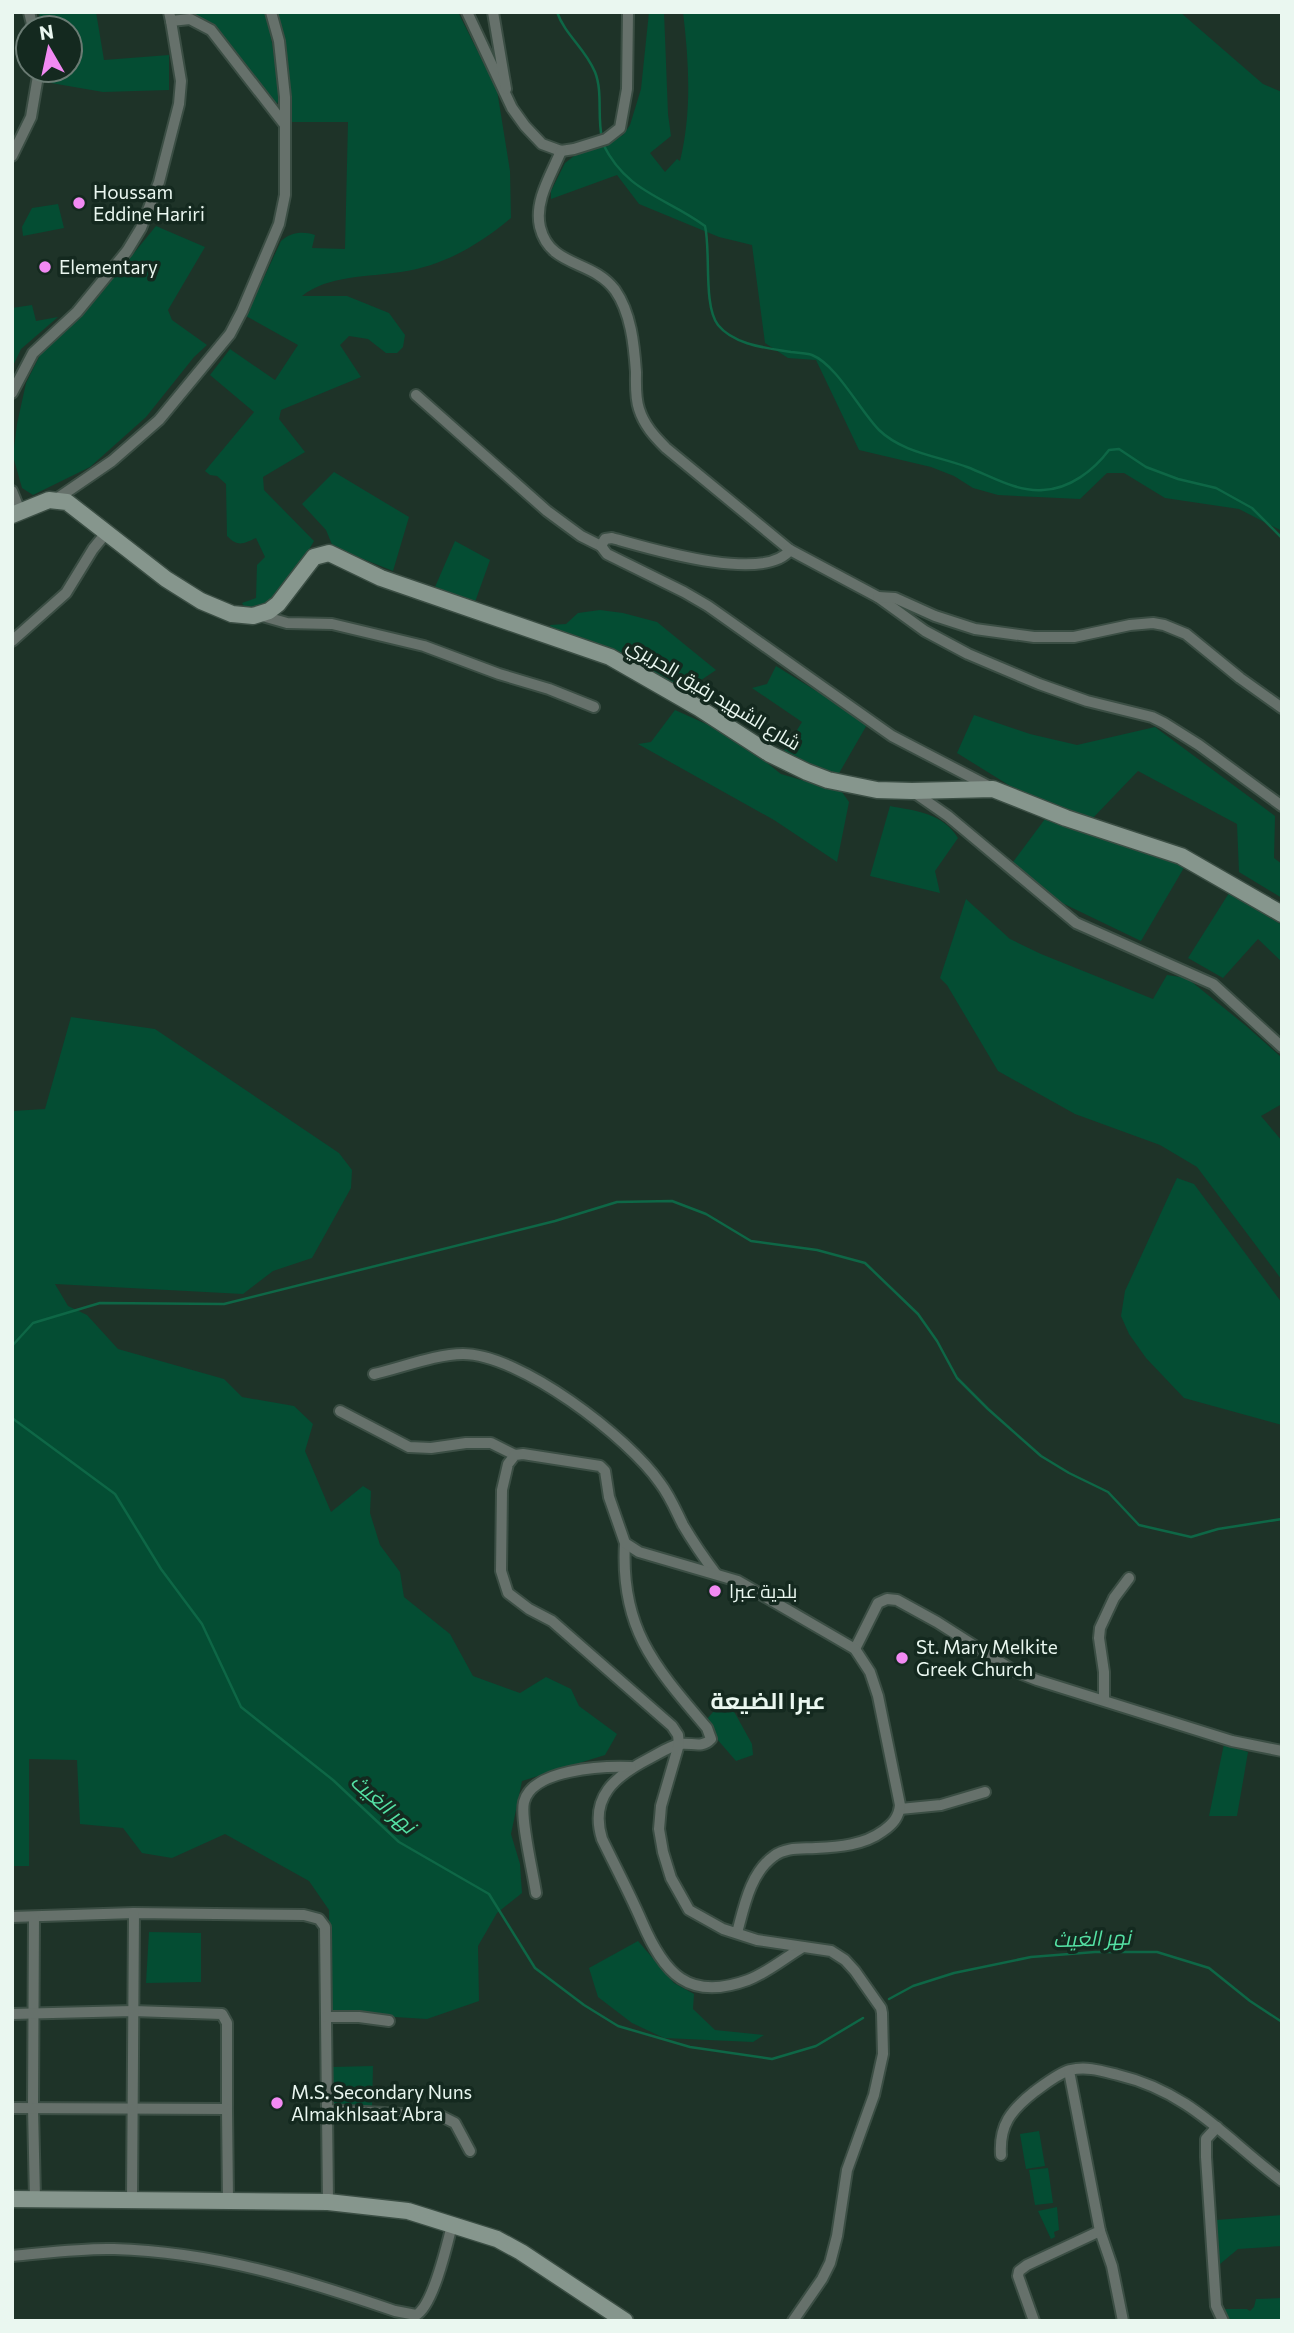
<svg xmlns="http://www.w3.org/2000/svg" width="1294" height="2333" viewBox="0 0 1294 2333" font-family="Commissioner,Cairo,sans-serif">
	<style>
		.green { fill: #044d33 }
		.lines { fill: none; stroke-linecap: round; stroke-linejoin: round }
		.stream { stroke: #0e6746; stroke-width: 2.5 }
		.street-casing { stroke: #3b4e44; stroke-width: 14 }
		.secondary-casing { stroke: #3b4e44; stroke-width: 19 }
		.street { stroke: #66716b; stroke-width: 10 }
		.secondary { stroke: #86968d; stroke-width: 16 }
		.poi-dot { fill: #f28af3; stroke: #14291f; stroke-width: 2.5 }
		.labels { text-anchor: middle; stroke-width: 7; stroke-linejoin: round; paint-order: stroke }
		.poi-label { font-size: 19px; fill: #eaf7f0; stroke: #14291f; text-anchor: start }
		.street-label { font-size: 19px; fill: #eaf7f0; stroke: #14291f }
		.water-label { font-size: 21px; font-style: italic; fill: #54e1a4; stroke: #14291f }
		.quarter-label { font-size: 23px; font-weight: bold; fill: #eaf7f0; stroke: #14291f }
	</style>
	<rect width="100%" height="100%" fill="#1e3328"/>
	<!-- green -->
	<g class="green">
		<polygon points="43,12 96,12 104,60 169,55 169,90 103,92 51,83 49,70 70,70 70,28 42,28 39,13"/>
		<path d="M182,12H264C274,39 275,69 279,98L277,104L271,100C250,72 221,19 182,14Z"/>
		<path d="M277,12H458L497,90L510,171L511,218C479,245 443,266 401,272C369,277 328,275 302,296H347L389,313L405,335L403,347L397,353H386L368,339L349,336L340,345L361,377L281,410L279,419L305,452L263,477L264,490L314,541C304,558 284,595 267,605C260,609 252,608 245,608L242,603L256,598L257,565L265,557L256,538C243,544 238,547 227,536L226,484L217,476L210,475L205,471L254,412L210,375L230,349L275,380L298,345L246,316L281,241C291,232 303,231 315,235L312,248L345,249L348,122H292L283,30Z"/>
		<path d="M649,12H664L668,114L671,136L650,153L665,172L677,159L680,161C692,112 689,62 683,12H1180L1263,84L1282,92V531L1239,509L1165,498L1124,473H1107L1080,499L998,495L973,488L954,476L931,467L859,450L816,360L788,358L765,343L752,245L719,237L639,204L617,175L551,199V191L565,163L574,156L623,135L630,125L641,89Z"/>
		<polygon points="58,204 64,228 23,236 22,227 32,208"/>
		<polygon points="156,226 205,247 168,310 172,320 207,345 194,357 146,417 90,467 33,495 22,488 13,456 17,424 26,383 41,353 94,302"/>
		<polygon points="32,305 36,321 58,317 21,349 12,368 12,308"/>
		<polygon points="334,472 409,517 393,571 333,547 326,530 302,504"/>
		<polygon points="455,541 490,560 475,602 435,587"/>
		<polygon points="600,610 623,613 657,622 716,670 685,691 635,660 552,630 550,625 566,624 578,613"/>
		<polygon points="776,666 868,723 838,775 782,754 802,722 752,688 767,684"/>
		<polygon points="675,710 733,736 781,774 842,792 849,802 837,862 774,820 638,744 651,742"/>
		<polygon points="974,715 1030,734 1077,745 1155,727 1275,816 1274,858 1282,864 1282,898 1239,872 1237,824 1138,771 1091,820 1015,789 957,753"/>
		<path d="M890,806C916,811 943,813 958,838L935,871L940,893L870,876Z"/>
		<polygon points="1045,819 1157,852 1185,866 1141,941 1060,902 1013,862"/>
		<polygon points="1229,893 1282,925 1282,962 1258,939 1223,978 1188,958"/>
		<polygon points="966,899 1010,939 1041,954 1153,999 1167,975 1187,978 1245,1025 1282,1058 1282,1104 1261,1116 1282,1141 1282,1280 1197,1167 1160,1145 1075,1114 998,1071 947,985 940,978"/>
		<polygon points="71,1017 155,1029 339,1153 352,1170 351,1188 312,1258 273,1271 243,1294 55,1284 68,1306 87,1315 118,1349 224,1379 242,1397 294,1406 313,1424 305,1451 331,1512 363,1486 371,1491 370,1513 380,1545 400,1572 404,1597 450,1634 473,1676 520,1693 546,1677 571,1689 579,1706 617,1734 605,1755 522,1781 511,1834 520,1864 522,1893 497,1913 478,1946 479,2001 427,2019 330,2013 329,1910 309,1881 225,1834 172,1858 142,1853 123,1828 80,1824 77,1760 29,1759 29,1866 12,1866 12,1111 45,1109"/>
		<polygon points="1177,1178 1194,1184 1282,1303 1282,1425 1184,1398 1146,1358 1129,1334 1121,1316 1125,1291"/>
		<polygon points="726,1697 752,1744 753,1755 736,1761 717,1739 707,1719"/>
		<polygon points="1224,1744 1248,1752 1237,1816 1209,1816"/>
		<polygon points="149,1932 201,1933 201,1982 146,1983"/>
		<polygon points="638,1941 674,1983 694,1994 693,2009 715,2030 764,2035 753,2042 664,2038 632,2023 598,1997 589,1968"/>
		<polygon points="373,2066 372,2107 333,2104 332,2067"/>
		<polygon points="1039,2131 1045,2166 1026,2169 1020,2134"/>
		<polygon points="1048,2168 1053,2203 1035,2205 1029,2170"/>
		<polygon points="1057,2207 1059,2230 1054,2232 1055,2237 1051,2239 1038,2211"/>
		<polygon points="1282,2215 1282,2246 1238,2249 1220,2264 1216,2220"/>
		<polygon points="1282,2298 1282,2321 1227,2321 1223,2309 1247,2309 1250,2311 1254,2307 1256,2299"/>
	</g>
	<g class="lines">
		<!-- stream -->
		<g class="stream">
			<path d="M557,12C565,35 585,48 595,72C603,92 597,117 602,138"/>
			<path d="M603,144C627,193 666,197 705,226C711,251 703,306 718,325C734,345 767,348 791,352C798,353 806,353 812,355C837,365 860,411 879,430C903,453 938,456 967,467C991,476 1016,492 1043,490C1070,489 1094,470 1109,450L1119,449L1146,467L1178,479L1216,488L1252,508L1282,538"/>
			<polyline points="12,1346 33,1323 100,1303 224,1304 555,1221 617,1202 672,1201 706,1214 751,1241 817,1250 865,1263 918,1314 937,1341 957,1378 988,1409 1041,1456 1069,1473 1108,1492 1139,1525 1191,1537 1218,1529 1282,1519"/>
			<polyline points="12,1418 115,1494 161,1569 202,1624 241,1707 333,1780 399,1842 489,1894 535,1968 584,2005 618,2026 690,2047 772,2059 816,2046 863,2018"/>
			<polyline points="889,1999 913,1986 954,1973 1031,1957 1095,1952 1157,1952 1209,1968 1250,2001 1282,2022"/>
		</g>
		<defs>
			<g id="street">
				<polyline points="29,12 33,28"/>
				<polyline points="169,12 171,21 190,19 211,30 285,125"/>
				<polyline points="467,12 512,108 525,126 542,144 561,151 574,149 606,139 620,128 627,89 628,12"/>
				<polyline points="493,12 506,89"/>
				<path d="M561,151C551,175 534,201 540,227C550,268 592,259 615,290C631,313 634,344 636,372C636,384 635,397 639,409C644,425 654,436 666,448L790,550L878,597L925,631L968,654L1039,684L1087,701L1152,717L1164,723L1199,745L1282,806"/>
				<polyline points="12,156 31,117 39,70"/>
				<polyline points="12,393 33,353 77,312 127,251 141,228 159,182 179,104 181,81 171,21"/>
				<polyline points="416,395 547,511 581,536 601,546"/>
				<polyline points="12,491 20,511"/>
				<polyline points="55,500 112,461 159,420 230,334 242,311 279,224 285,195 285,97 279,41 271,12"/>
				<path d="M790,550C764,584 648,548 612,538L605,539L601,546L607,554L684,592L708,606L892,736L990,787"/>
				<polyline points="878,597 895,598 935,616 975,629 1034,637 1074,637 1130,625 1153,623 1164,625 1186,634 1240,678 1282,708"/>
				<polyline points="259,615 287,623 332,624 424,646 499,674 549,689 594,707"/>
				<polyline points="12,641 66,593 93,549 106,533"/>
				<polyline points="912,791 948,816 1076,923 1213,984 1282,1047"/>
				<path d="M374,1374C401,1368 436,1354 463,1354C520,1354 628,1437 660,1483C670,1496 676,1511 683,1525C693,1542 704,1558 716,1574"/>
				<polyline points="340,1411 409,1447 431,1448 466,1443 491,1443 515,1455"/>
				<path d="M625,1543C620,1628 654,1666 707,1728L711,1739C702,1749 691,1742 680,1744C670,1746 658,1754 650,1758C615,1776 589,1797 602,1839C615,1866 630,1894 642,1922C664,1973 688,2002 748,1980C767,1973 786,1957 803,1947"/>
				<polyline points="855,1649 878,1603 887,1599 897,1600 937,1622 1014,1671 1037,1680 1232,1741 1282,1751"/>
				<polyline points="1104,1700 1104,1672 1099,1638 1100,1628 1114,1598 1129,1578"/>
				<polyline points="900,1809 941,1805 985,1792"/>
				<path d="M536,1893C533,1872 520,1819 524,1802C532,1769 603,1766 631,1767"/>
				<polyline points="12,1917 134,1913 304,1915 319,1919 325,1927 328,2202"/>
				<polyline points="34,1917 33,2108 35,2199"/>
				<path d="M737,1933C744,1907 750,1873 774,1856C786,1847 801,1849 816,1848C839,1847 864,1845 883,1831C893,1824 899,1817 900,1805L878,1696L870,1672L855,1649L738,1581L639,1552L625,1543L609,1497L605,1471L600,1466L523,1454L515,1455L508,1464L502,1490L501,1571L508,1593L529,1609L552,1621L672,1726L678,1735L679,1744L661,1806L659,1829L663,1852L671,1878L689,1910L723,1929L757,1940L831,1951L845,1960L855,1971L881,2008L882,2013L883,2054L874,2095L847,2170L837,2236L830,2263L822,2279L793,2321"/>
				<polyline points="12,2014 133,2011 222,2014 227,2023 227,2109"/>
				<polyline points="326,2017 359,2017 389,2021"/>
				<polyline points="12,2108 227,2109 228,2201"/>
				<polyline points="327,2110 441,2116 455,2123 470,2151"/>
				<polyline points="1217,2127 1206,2139 1206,2157 1216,2306 1223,2321"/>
				<path d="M1001,2155C999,2125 1011,2110 1034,2092C1045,2084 1057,2074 1070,2070C1087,2066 1102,2071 1118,2075C1190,2092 1226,2139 1282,2181"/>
				<polyline points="132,2200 134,1913"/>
				<polyline points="1100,2231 1112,2266 1123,2321"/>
				<path d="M12,2256C46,2253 80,2248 114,2249C214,2252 302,2279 395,2311L416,2315C433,2306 447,2245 452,2225"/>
				<polyline points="1034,2321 1018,2276 1019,2271 1027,2265 1100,2231 1069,2071"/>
			</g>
			<g id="secondary">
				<polyline points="12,515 49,500 67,502 166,579 201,601 232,614 253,616 269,611 278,604 314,557 329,553 381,578 610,657 699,708 770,754 807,772 828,780 877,790 912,791 993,789 1066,818 1181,856 1282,914"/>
				<polyline points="12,2199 328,2202 408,2211 497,2239 521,2252 625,2321"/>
			</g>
		</defs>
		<!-- street casing -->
		<use href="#street" class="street-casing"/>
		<!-- secondary casing -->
		<use href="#secondary" class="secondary-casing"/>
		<!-- street -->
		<use href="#street" class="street"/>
		<!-- secondary -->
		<use href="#secondary" class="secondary"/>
	</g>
	<!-- markers -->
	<g class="poi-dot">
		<circle cx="79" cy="203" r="7"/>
		<circle cx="45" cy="267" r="7"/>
		<circle cx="715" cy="1591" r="7"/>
		<circle cx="902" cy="1658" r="7"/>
		<circle cx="277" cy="2103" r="7"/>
	</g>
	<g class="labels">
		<!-- poi labels -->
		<g class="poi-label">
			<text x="93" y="199">Houssam<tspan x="93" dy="22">Eddine Hariri</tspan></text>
			<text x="59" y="274">Elementary</text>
			<text x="729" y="1598">بلدية عبرا</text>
			<text x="916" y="1654">St. Mary Melkite<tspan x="916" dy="22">Greek Church</tspan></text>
			<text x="291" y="2099">M.S. Secondary Nuns<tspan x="291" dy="22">Almakhlsaat Abra</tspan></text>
		</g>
		<!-- street labels -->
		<g class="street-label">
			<text transform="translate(714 694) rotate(31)" y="7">شارع الشهيد رفيق الحريري</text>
		</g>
		<!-- water labels -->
		<g class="water-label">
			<text transform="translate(383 1804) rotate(41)" y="7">نهر الغيث</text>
			<text transform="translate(1092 1939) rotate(-2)" y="7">نهر الغيث</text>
		</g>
		<!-- quarter labels -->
		<g class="quarter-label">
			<text x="768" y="1709">عبرا الضيعة</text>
		</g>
	</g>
	<!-- border -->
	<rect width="1294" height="2333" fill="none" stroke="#eaf7f0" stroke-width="28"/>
	<!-- north arrow -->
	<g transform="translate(49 49) rotate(351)"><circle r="33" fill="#14291f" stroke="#6a7b73" stroke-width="2"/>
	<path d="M0-5L12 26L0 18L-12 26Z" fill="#f28af3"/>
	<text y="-10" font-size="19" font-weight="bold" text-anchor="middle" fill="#eaf7f0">N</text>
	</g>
</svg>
